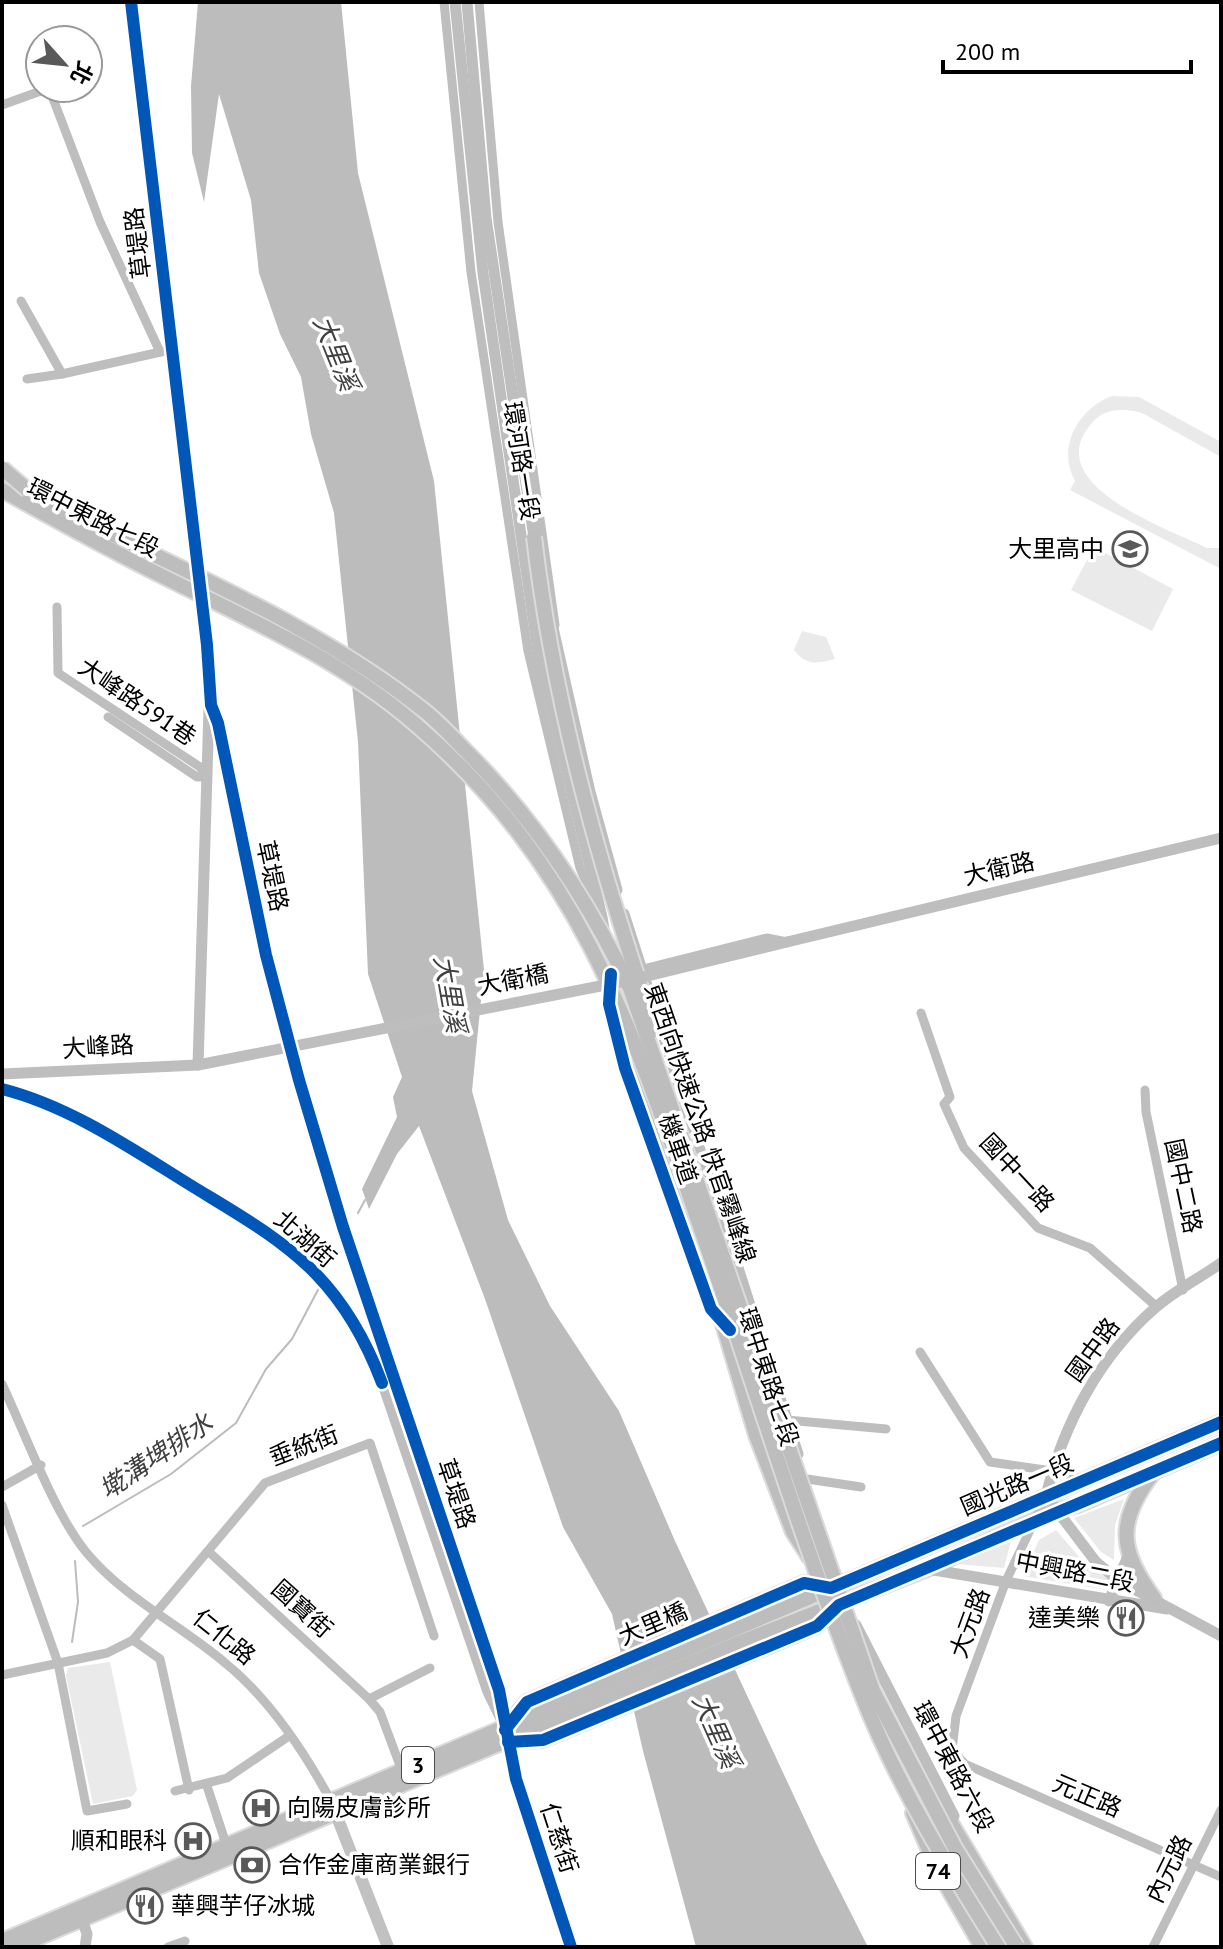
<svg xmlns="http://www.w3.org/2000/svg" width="1223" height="1949" viewBox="0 0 1223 1949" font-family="'PT Sans','Noto Sans TC',sans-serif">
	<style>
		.green { fill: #eaeaea }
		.water { fill: #bcbcbc }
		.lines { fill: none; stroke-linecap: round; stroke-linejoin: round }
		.stream { stroke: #bcbcbc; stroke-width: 2 }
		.primary-casing { stroke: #dbdbdb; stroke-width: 18 }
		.trunk-casing { stroke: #dbdbdb; stroke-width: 18 }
		.minor { stroke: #bebebe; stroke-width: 9 }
		.tertiary { stroke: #bebebe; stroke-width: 11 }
		.secondary { stroke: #c1c1c1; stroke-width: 12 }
		.primary { stroke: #bdbdbd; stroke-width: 14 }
		.trunk { stroke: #bdbdbd; stroke-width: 14 }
		.trunk-bridge-casing { stroke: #dbdbdb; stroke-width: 18; stroke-linecap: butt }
		.tertiary-bridge { stroke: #bebebe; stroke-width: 11 }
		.trunk-bridge { stroke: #bdbdbd; stroke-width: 14 }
		.cycleway-casing { stroke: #fff; stroke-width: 17 }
		.cycleway { stroke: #0057b8; stroke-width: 12 }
		.labels { text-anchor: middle; stroke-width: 7; stroke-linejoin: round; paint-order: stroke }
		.shield { fill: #fff; stroke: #4c4c4c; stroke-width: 2 }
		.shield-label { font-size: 22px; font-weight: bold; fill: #000 }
		.street-label { font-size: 24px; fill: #000; stroke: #fff }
		.poi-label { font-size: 24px; fill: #000; stroke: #fff; text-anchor: end }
		.water-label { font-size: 26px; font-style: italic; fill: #404040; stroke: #fff }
	</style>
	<rect width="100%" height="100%" fill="#fff"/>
	<!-- green -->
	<g class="green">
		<path d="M1112,396L1139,397L1221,442V457L1142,413C1124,408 1103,408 1091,424C1039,485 1169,529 1207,548H1221V569L1070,490L1075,481C1056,447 1079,408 1112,396Z"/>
		<polygon points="1094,547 1173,589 1152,631 1071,590"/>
		<path d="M802,631L826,637L835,659C816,664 807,666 794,650Z"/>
		<polygon points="1124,1499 1115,1525 1114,1560 1101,1552 1074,1518"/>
		<polygon points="1056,1530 1087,1566 1109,1579 1107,1590 1023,1576 1039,1540"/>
		<polygon points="1011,1541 1004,1568 956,1564"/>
		<polygon points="110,1662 137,1790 133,1796 93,1804 66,1676 68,1668"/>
	</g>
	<!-- water -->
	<polygon class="water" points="198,2 341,2 358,173 434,481 484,970 472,1091 508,1220 550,1306 619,1411 675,1541 821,1854 868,1947 696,1947 643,1751 612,1614 563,1527 485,1299 419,1126 397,1154 369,1209 362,1189 397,1117 393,1097 402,1077 368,974 358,742 334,513 311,434 301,377 280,334 259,273 251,200 219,94 204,202 192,153 191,86"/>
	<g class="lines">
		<!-- stream -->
		<g class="stream">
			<polyline points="358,1213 365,1200"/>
			<polyline points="83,1526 171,1474 236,1423 266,1369 292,1339 319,1288"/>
			<polyline points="72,1642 78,1602 75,1561"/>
		</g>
		<defs>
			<g id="primary">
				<path d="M1153,1473C1116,1522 1119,1550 1154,1598"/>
				<polyline points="507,1726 527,1702 804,1583 830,1588"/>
				<polyline points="517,1741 543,1740 817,1626 837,1607"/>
				<polyline points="2,1941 1221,1422"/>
				<polyline points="16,1947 741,1642 927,1569 1054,1511 1078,1505 1221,1443"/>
			</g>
			<g id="trunk">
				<polyline points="2,490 25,503"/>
				<polyline points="612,1002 622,1046 715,1297 756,1435 793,1532 809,1557"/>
				<polyline points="930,1795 942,1808 1025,1947"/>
				<polyline points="913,1813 937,1869 982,1947"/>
			</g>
		</defs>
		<!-- primary casing -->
		<use href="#primary" class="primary-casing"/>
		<!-- trunk casing -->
		<use href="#trunk" class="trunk-casing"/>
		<!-- minor -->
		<g class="minor">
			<polyline points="444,2 471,272 528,651 580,868 597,907"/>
			<polyline points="479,2 498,222 555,625"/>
			<polyline points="2,105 49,88 100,222 160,352"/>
			<polyline points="21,301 62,374 165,351"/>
			<polyline points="27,379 62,374"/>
			<polyline points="57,607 58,673 200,767 206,777"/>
			<polyline points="211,705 218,723 266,955 299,1080 343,1227 499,1690 516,1779 571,1947"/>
			<polyline points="108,717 197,777 206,777"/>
			<polyline points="643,969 767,938 787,942"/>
			<polyline points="921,1013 950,1097 944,1104 964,1148 1038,1228 1090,1248 1157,1307"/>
			<polyline points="2,1089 39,1102 120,1142 275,1238 325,1283 363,1337 374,1361 487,1692 502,1723"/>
			<polyline points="1145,1090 1146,1112 1183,1290"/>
			<polyline points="920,1352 990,1462 1052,1471"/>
			<path d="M2,1384C25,1433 54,1513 86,1552C124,1598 179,1624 224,1662C269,1698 304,1751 331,1801"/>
			<polyline points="787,1420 886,1429"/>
			<polyline points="1055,1459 1068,1475 1082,1479"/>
			<polyline points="807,1479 861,1487"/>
			<polyline points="2,1487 41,1465"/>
			<polyline points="1046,1496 1006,1581 956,1716 952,1750 965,1764 1221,1877"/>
			<polyline points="2,1505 58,1663 87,1811 127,1804"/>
			<polyline points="208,1551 369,1699 380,1712 402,1771"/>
			<polyline points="133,1640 160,1659 189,1790"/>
			<polyline points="2,1675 107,1653 133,1640 265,1483 370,1443 434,1636"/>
			<polyline points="369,1699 430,1668"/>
			<polyline points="207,1786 227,1847"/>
			<polyline points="175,1791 227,1778 289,1736"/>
			<polyline points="168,1947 185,1941"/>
			<polyline points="1153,1947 1221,1810"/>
		</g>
		<!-- tertiary -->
		<g class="tertiary">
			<polyline points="455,2 483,273 538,652 602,917 613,985"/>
			<polyline points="467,2 486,218 535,544"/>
			<polyline points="551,619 590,792 617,890"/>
			<polyline points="624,914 798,1454"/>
			<polyline points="787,942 1221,838"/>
			<polyline points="2,1074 198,1065 210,677 131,2"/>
			<path d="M1221,1263C1200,1278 1174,1291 1155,1308C1099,1357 1063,1425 1046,1496L1096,1562L1119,1581L1221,1636"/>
			<polyline points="799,1497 811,1538"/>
			<polyline points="818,1558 833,1594"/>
			<polyline points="928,1569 1167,1609"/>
			<polyline points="1109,1601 1129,1554"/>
			<polyline points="856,1625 954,1816"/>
			<polyline points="902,1769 946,1848"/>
			<polyline points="80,1913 87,1934 85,1947"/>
			<polyline points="985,1914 1007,1947"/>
		</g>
		<!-- secondary -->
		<polyline class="secondary" points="332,1804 388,1947"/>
		<!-- primary -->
		<use href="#primary" class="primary"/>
		<!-- trunk -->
		<use href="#trunk" class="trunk"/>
		<defs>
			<g id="trunk-bridge">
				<path d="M2,468L31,493C161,563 306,617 422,709C438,721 452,737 466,751C536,821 588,899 630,988L873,1691L955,1848L1017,1947"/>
				<path d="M25,503C70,528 115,553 162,576C250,620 338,658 414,723C584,868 635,1037 705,1241C757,1393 804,1549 863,1698C898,1787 948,1867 998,1947"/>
				<path d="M534,537C554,707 600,868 655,1030"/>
			</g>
		</defs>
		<!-- trunk-bridge casing -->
		<use href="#trunk-bridge" class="trunk-bridge-casing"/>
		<!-- tertiary-bridge -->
		<polyline class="tertiary-bridge" points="198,1065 631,980 787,942"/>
		<!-- trunk-bridge -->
		<use href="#trunk-bridge" class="trunk-bridge"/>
		<defs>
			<g id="cycleway">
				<polyline points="131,2 207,645 211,705 218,723 266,955 299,1080 343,1227 499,1690 516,1779 571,1947"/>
				<polyline points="611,974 609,1004 625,1068 711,1309 730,1330"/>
				<path d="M2,1089C69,1106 129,1147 187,1183C232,1211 279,1236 316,1274C346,1305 367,1343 382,1383"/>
				<polyline points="505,1730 527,1702 804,1583 831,1588 1221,1422"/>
				<polyline points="508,1742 543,1740 817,1626 839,1605 1221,1443"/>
			</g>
		</defs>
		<!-- cycleway casing -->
		<use href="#cycleway" class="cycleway-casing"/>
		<!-- cycleway -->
		<use href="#cycleway" class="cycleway"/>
	</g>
	<!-- icons -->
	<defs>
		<symbol id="school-ring" viewBox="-11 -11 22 22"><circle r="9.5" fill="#fff" stroke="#595959" stroke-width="1.5"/><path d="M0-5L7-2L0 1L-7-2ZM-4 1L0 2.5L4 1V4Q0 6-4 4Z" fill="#595959"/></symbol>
		<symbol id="restaurant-ring" viewBox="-11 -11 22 22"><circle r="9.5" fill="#fff" stroke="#595959" stroke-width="1.5"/><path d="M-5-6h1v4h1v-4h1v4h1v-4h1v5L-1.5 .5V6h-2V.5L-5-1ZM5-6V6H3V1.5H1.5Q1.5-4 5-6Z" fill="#595959"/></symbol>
		<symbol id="hospital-ring" viewBox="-11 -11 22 22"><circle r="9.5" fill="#fff" stroke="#595959" stroke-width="1.5"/><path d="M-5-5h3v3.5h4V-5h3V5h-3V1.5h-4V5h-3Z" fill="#595959"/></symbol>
		<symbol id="bank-ring" viewBox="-11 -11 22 22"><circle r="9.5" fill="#fff" stroke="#595959" stroke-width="1.5"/><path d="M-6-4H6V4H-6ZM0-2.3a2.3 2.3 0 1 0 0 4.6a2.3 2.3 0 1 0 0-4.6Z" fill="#595959"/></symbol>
	</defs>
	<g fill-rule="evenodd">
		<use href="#school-ring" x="1110" y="529" width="40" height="40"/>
		<use href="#restaurant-ring" x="1106" y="1598" width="40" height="40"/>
		<use href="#hospital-ring" x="241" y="1788" width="40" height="40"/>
		<use href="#hospital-ring" x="173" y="1821" width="40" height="40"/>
		<use href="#bank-ring" x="232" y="1845" width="40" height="40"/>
		<use href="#restaurant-ring" x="125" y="1886" width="40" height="40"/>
	</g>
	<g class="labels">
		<!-- shield labels -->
		<g class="shield">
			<rect x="402" y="1747" width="32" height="36" rx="6"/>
			<rect x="916" y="1853" width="44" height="36" rx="6"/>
		</g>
		<g class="shield-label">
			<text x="418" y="1773">3</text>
			<text x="938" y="1879">74</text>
		</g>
		<!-- street labels -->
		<g class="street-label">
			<text transform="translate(138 243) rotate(-97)" y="8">草堤路</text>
			<text transform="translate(521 461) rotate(81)" y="8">環河路一段</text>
			<text transform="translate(93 518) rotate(27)" y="8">環中東路七段</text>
			<text transform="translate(137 702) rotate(34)" y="8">大峰路591巷</text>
			<text transform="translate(999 869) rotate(-13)" y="8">大衛路</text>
			<text transform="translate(272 876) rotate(78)" y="8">草堤路</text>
			<text transform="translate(513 980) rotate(-11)" y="8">大衛橋</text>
			<text transform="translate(98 1047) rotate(-4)" y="8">大峰路</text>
			<text transform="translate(700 1123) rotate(71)" y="8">東西向快速公路 快官霧峰線</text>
			<text transform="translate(678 1149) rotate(71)" y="8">機車道</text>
			<text transform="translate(1017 1173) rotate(47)" y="8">國中一路</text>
			<text transform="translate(1183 1186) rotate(78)" y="8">國中二路</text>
			<text transform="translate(305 1239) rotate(41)" y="8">北湖街</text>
			<text transform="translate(1093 1350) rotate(-54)" y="8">國中路</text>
			<text transform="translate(768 1377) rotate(72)" y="8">環中東路七段</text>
			<text transform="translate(304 1446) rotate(-21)" y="8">垂統街</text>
			<text transform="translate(1017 1485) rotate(-23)" y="8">國光路一段</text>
			<text transform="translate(456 1494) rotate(71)" y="8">草堤路</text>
			<text transform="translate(1075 1572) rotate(11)" y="8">中興路二段</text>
			<text transform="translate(302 1609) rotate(42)" y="8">國寶街</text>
			<text transform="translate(970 1623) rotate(-70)" y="8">大元路</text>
			<text transform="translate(653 1624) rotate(-23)" y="8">大里橋</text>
			<text transform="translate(224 1637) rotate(39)" y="8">仁化路</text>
			<text transform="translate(953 1767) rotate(62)" y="8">環中東路六段</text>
			<text transform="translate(1087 1796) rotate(23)" y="8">元正路</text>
			<text transform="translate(559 1838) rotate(72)" y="8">仁慈街</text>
			<text transform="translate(1169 1869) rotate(-64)" y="8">內元路</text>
		</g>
		<!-- poi labels -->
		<g class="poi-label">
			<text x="1104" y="557">大里高中</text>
			<text x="1100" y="1626">達美樂</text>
			<text x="287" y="1816" text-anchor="start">向陽皮膚診所</text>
			<text x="167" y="1849">順和眼科</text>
			<text x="278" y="1873" text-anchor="start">合作金庫商業銀行</text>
			<text x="171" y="1914" text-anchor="start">華興芋仔冰城</text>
		</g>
		<!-- water labels -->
		<g class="water-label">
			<text transform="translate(336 353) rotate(68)" y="9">大里溪</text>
			<text transform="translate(450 994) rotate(80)" y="9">大里溪</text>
			<text transform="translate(156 1456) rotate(-34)" y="9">墘溝埤排水</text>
			<text transform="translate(716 1731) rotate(66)" y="9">大里溪</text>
		</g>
	</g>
	<!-- border -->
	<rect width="1223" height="1949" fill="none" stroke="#000000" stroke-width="8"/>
	<!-- north arrow -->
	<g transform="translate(64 64) rotate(117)"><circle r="38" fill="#ffffff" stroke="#999999" stroke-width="2"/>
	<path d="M0-6L14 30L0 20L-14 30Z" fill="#595959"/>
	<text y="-12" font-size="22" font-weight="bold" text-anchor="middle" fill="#000000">北</text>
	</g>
	<!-- scale -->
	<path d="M943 60v12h248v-12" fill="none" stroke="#000000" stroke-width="4"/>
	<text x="955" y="60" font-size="24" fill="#000000" stroke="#ffffff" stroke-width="6" paint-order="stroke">200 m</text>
</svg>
